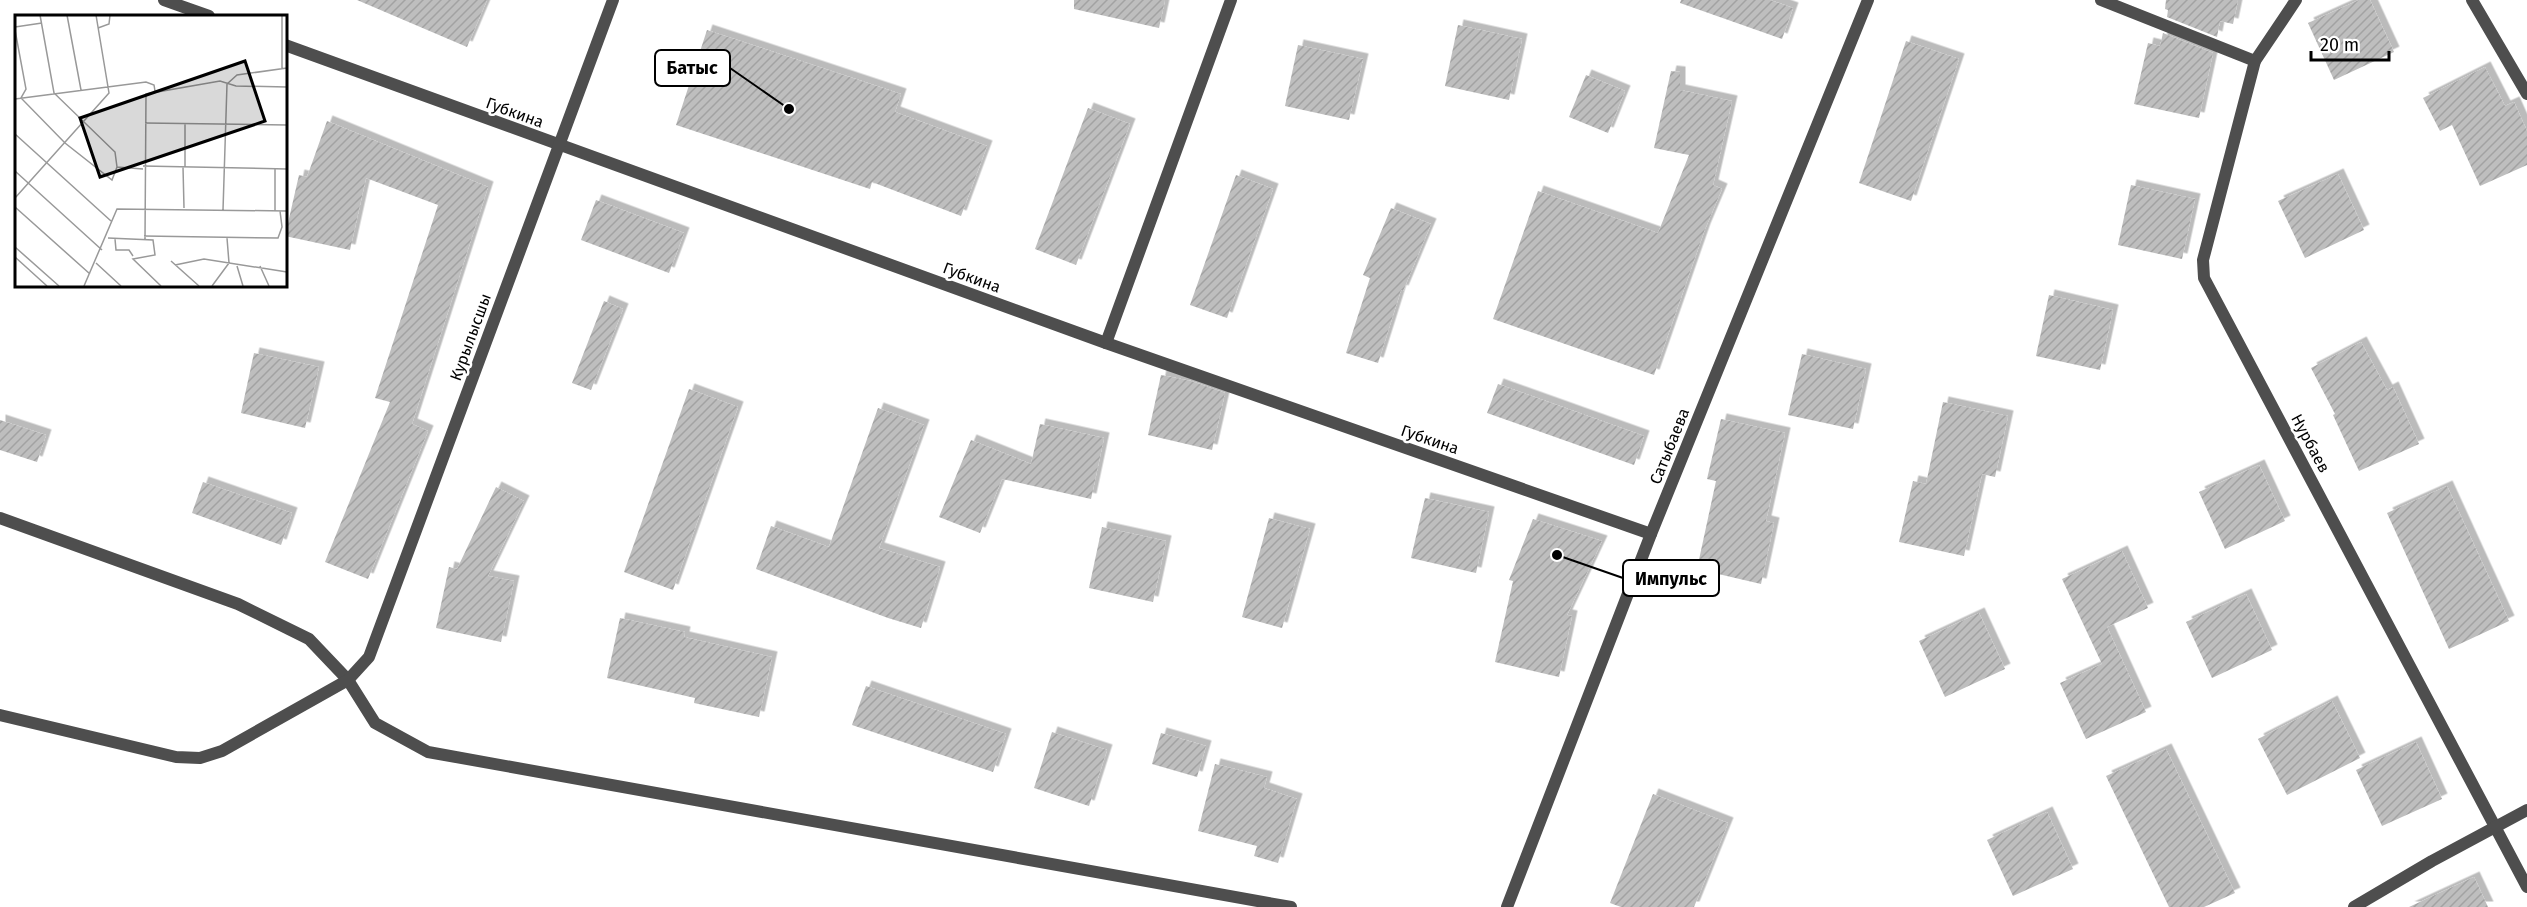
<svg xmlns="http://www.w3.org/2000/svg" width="2527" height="907" viewBox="0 0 2527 907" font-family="'Fira Sans',sans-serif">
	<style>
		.building { fill: url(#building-hatch); filter: url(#shadow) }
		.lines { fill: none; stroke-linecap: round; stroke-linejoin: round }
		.minor { stroke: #4e4e4e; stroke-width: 12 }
		.labels { text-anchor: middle; stroke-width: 5; stroke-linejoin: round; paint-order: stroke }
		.street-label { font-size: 16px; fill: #000; stroke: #fff }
		.inset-road { fill: none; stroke: #999; stroke-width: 1.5 }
		.view { fill: #000; fill-opacity: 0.15; stroke: #000; stroke-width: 3 }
		.inset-edge { fill: none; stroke: #000; stroke-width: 3 }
		.leader { fill: none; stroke: #000; stroke-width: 2 }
		.callout-dot { fill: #000; stroke: #fff; stroke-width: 2 }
		.callout { fill: #fff; stroke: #000; stroke-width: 2 }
		.callout-label { font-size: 18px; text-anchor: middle; font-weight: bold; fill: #000 }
	</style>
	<defs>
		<pattern id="building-hatch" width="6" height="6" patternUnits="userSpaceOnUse" patternTransform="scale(1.5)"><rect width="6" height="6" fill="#bebebe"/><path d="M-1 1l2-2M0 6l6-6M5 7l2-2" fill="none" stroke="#a2a2a2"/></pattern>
		<filter id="shadow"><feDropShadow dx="5.5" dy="-5.5" stdDeviation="0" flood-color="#0004"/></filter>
	</defs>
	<rect width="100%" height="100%" fill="#fff"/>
	<!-- building -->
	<g class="building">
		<polygon points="357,0 487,0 467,47"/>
		<polygon points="1074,0 1165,0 1159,28 1074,9"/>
		<polygon points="1681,0 1770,0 1793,8 1782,39 1680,3"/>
		<polygon points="2166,0 2238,0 2233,24 2220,21 2217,37 2167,17 2168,10 2165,9"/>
		<polygon points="2359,0 2370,0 2394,52 2334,80 2308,23"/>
		<polygon points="1458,25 1522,39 1509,100 1445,86"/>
		<polygon points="707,30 901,94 895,112 987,146 961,216 872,182 870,189 676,125"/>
		<polygon points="2163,33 2213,53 2199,118 2134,104 2148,43 2160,46"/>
		<polygon points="1906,41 1959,59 1911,201 1859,183"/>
		<polygon points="1298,45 1363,59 1349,120 1285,106"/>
		<polygon points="2485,67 2505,106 2514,102 2527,131 2527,165 2480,186 2452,125 2440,131 2423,98"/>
		<polygon points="1671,71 1680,72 1680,90 1732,101 1713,185 1722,189 1705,229 1654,375 1493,319 1538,191 1658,233 1689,155 1654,148"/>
		<polygon points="1586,75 1625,91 1608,133 1569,117"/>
		<polygon points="1088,108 1130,124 1076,265 1035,249"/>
		<polygon points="327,121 488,187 412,424 428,431 368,579 325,562 390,402 375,398 438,205 366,178 350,250 285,236 299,175 307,177"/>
		<polygon points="2338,174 2364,230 2305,258 2278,201"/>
		<polygon points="1236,175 1273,189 1227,318 1190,305"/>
		<polygon points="2131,185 2195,199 2182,259 2118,245"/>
		<polygon points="596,200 684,233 669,273 581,240"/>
		<polygon points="1391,208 1431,224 1403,291 1401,290 1378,363 1346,353 1370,278 1363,275"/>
		<polygon points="2049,295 2113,310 2100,370 2036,356"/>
		<polygon points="604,301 623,309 591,390 572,383"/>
		<polygon points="2361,342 2387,390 2393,387 2419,444 2359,471 2333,415 2335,414 2311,368"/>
		<polygon points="254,353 319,367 305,428 241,413"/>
		<polygon points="1802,354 1866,369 1853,429 1788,415"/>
		<polygon points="1161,375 1191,381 1225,393 1212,450 1148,435"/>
		<polygon points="1498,384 1644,436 1634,465 1487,413"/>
		<polygon points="689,389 738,407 673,590 624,572"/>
		<polygon points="1943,402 2008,416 1995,477 1982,474 1964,556 1899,542 1913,481 1926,484"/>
		<polygon points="878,408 924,425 879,548 940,567 921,628 888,618 756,569 771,526 829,547"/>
		<polygon points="1721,419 1785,433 1766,521 1774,523 1761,584 1697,569 1716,481 1707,479"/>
		<polygon points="0,420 46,435 37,462 0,450"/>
		<polygon points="1040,424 1104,438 1091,499 1002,479 980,533 939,517 971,440 1031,464"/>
		<polygon points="2259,465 2285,521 2225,549 2199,492"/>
		<polygon points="203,482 292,513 281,545 192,513"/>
		<polygon points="2447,486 2509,621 2449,649 2387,513"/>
		<polygon points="496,487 524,501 488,576 514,581 501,642 436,628 449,567 457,569"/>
		<polygon points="1425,498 1489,512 1476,573 1411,558"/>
		<polygon points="1269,518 1310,529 1282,628 1242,617"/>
		<polygon points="1533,519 1602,541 1567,615 1572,616 1559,677 1495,662 1513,581 1509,580"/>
		<polygon points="1102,527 1166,541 1153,602 1089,588"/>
		<polygon points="2122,551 2148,608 2107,627 2146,712 2086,739 2060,683 2102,664 2062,579"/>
		<polygon points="2246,594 2272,650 2212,678 2186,622"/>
		<polygon points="1979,613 2005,669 1945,697 1919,641"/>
		<polygon points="620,618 685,632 684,637 772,657 759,717 694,703 695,698 607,678"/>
		<polygon points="866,686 1006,734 993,772 852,725"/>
		<polygon points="2332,701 2360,758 2287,795 2258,739"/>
		<polygon points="1052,732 1107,750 1089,806 1034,788"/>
		<polygon points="1161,733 1206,746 1197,777 1152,764"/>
		<polygon points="2416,742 2442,799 2382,826 2356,770"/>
		<polygon points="2166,749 2235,893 2204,907 2169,907 2106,776"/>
		<polygon points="1215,764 1267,777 1264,788 1297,799 1278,863 1254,856 1257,846 1198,831"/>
		<polygon points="1653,794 1728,823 1694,907 1621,907 1610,903"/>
		<polygon points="2047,812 2073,869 2013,896 1987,840"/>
		<polygon points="2474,877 2488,907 2409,907"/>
	</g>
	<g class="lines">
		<!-- minor -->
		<g class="minor">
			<polyline points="164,0 209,16"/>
			<polyline points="2101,0 2255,61"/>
			<polyline points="2296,0 2255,61 2203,260 2204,278 2527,887"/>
			<polyline points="2472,0 2527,94"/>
			<polyline points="285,45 1106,343 1651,534"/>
			<polyline points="1106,343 1231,0"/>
			<polyline points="0,518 238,604 309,639 348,680 375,723 428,752 1291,907"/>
			<polyline points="0,715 176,757 200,758 222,751 348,680 369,657 613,0"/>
			<polyline points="1507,907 1651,534 1868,0"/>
			<polyline points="2354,907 2432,861 2527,810"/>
		</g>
	</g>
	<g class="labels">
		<!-- street labels -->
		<g class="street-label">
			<text transform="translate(515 112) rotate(20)" y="6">Губкина</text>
			<text transform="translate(972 277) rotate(20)" y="6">Губкина</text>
			<text transform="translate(470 337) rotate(-70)" y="6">Курылысшы</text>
			<text transform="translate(1430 439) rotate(19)" y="6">Губкина</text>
			<text transform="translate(2311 443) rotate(62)" y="6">Нурбаев</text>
			<text transform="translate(1669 446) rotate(-68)" y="6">Сатыбаева</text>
		</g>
	</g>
	<!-- overview -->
	<g transform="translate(15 15)">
		<rect width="272" height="272" fill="#fff"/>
		<path class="inset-road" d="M52,0L66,75M267,1V54M0,12L27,8M83,13L94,9L95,0M0,15L11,74L6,83L50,128L97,165L102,152L100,137L39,78L25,0M0,84L131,67L139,70L140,76M130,108L272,110M0,119L96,206M128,151L272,154M102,152L128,154M168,152L169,193M170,152V108M0,156L87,235M0,183L94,78L81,0M0,192L75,259M208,195L212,69L222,60L272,53M260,196V153M129,221L263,223L267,212L265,196M93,223L138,225L140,240L118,244L146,271M100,224L101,235H114L118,241M130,224L131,79L205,66L221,71L272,72M0,232L44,271M0,242L32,271M156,246L184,271M81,248L106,271M160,250L189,244L272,257M222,251L228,271M245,251L254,271M69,271L102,194L272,196M197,271L214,248L212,223"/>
		<path class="view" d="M230,46L250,106L85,162L65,103Z"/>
		<rect width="272" height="272" class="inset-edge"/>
	</g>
	<!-- callouts -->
	<path class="leader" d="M789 109L730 68M1557 555L1623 578"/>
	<g class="callout-dot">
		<circle cx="789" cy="109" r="6"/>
		<circle cx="1557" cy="555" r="6"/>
	</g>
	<g class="callout">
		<rect x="655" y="50" width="75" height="36" rx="6"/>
		<rect x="1623" y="560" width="96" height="36" rx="6"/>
	</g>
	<g class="callout-label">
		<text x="692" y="74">Батыс</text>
		<text x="1671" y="585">Импульс</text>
	</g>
	<!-- scale -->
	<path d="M2311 51v9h78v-9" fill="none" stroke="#000000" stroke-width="3"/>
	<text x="2320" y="51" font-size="18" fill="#000000" stroke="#ffffff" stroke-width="4.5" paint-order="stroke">20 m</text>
</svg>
